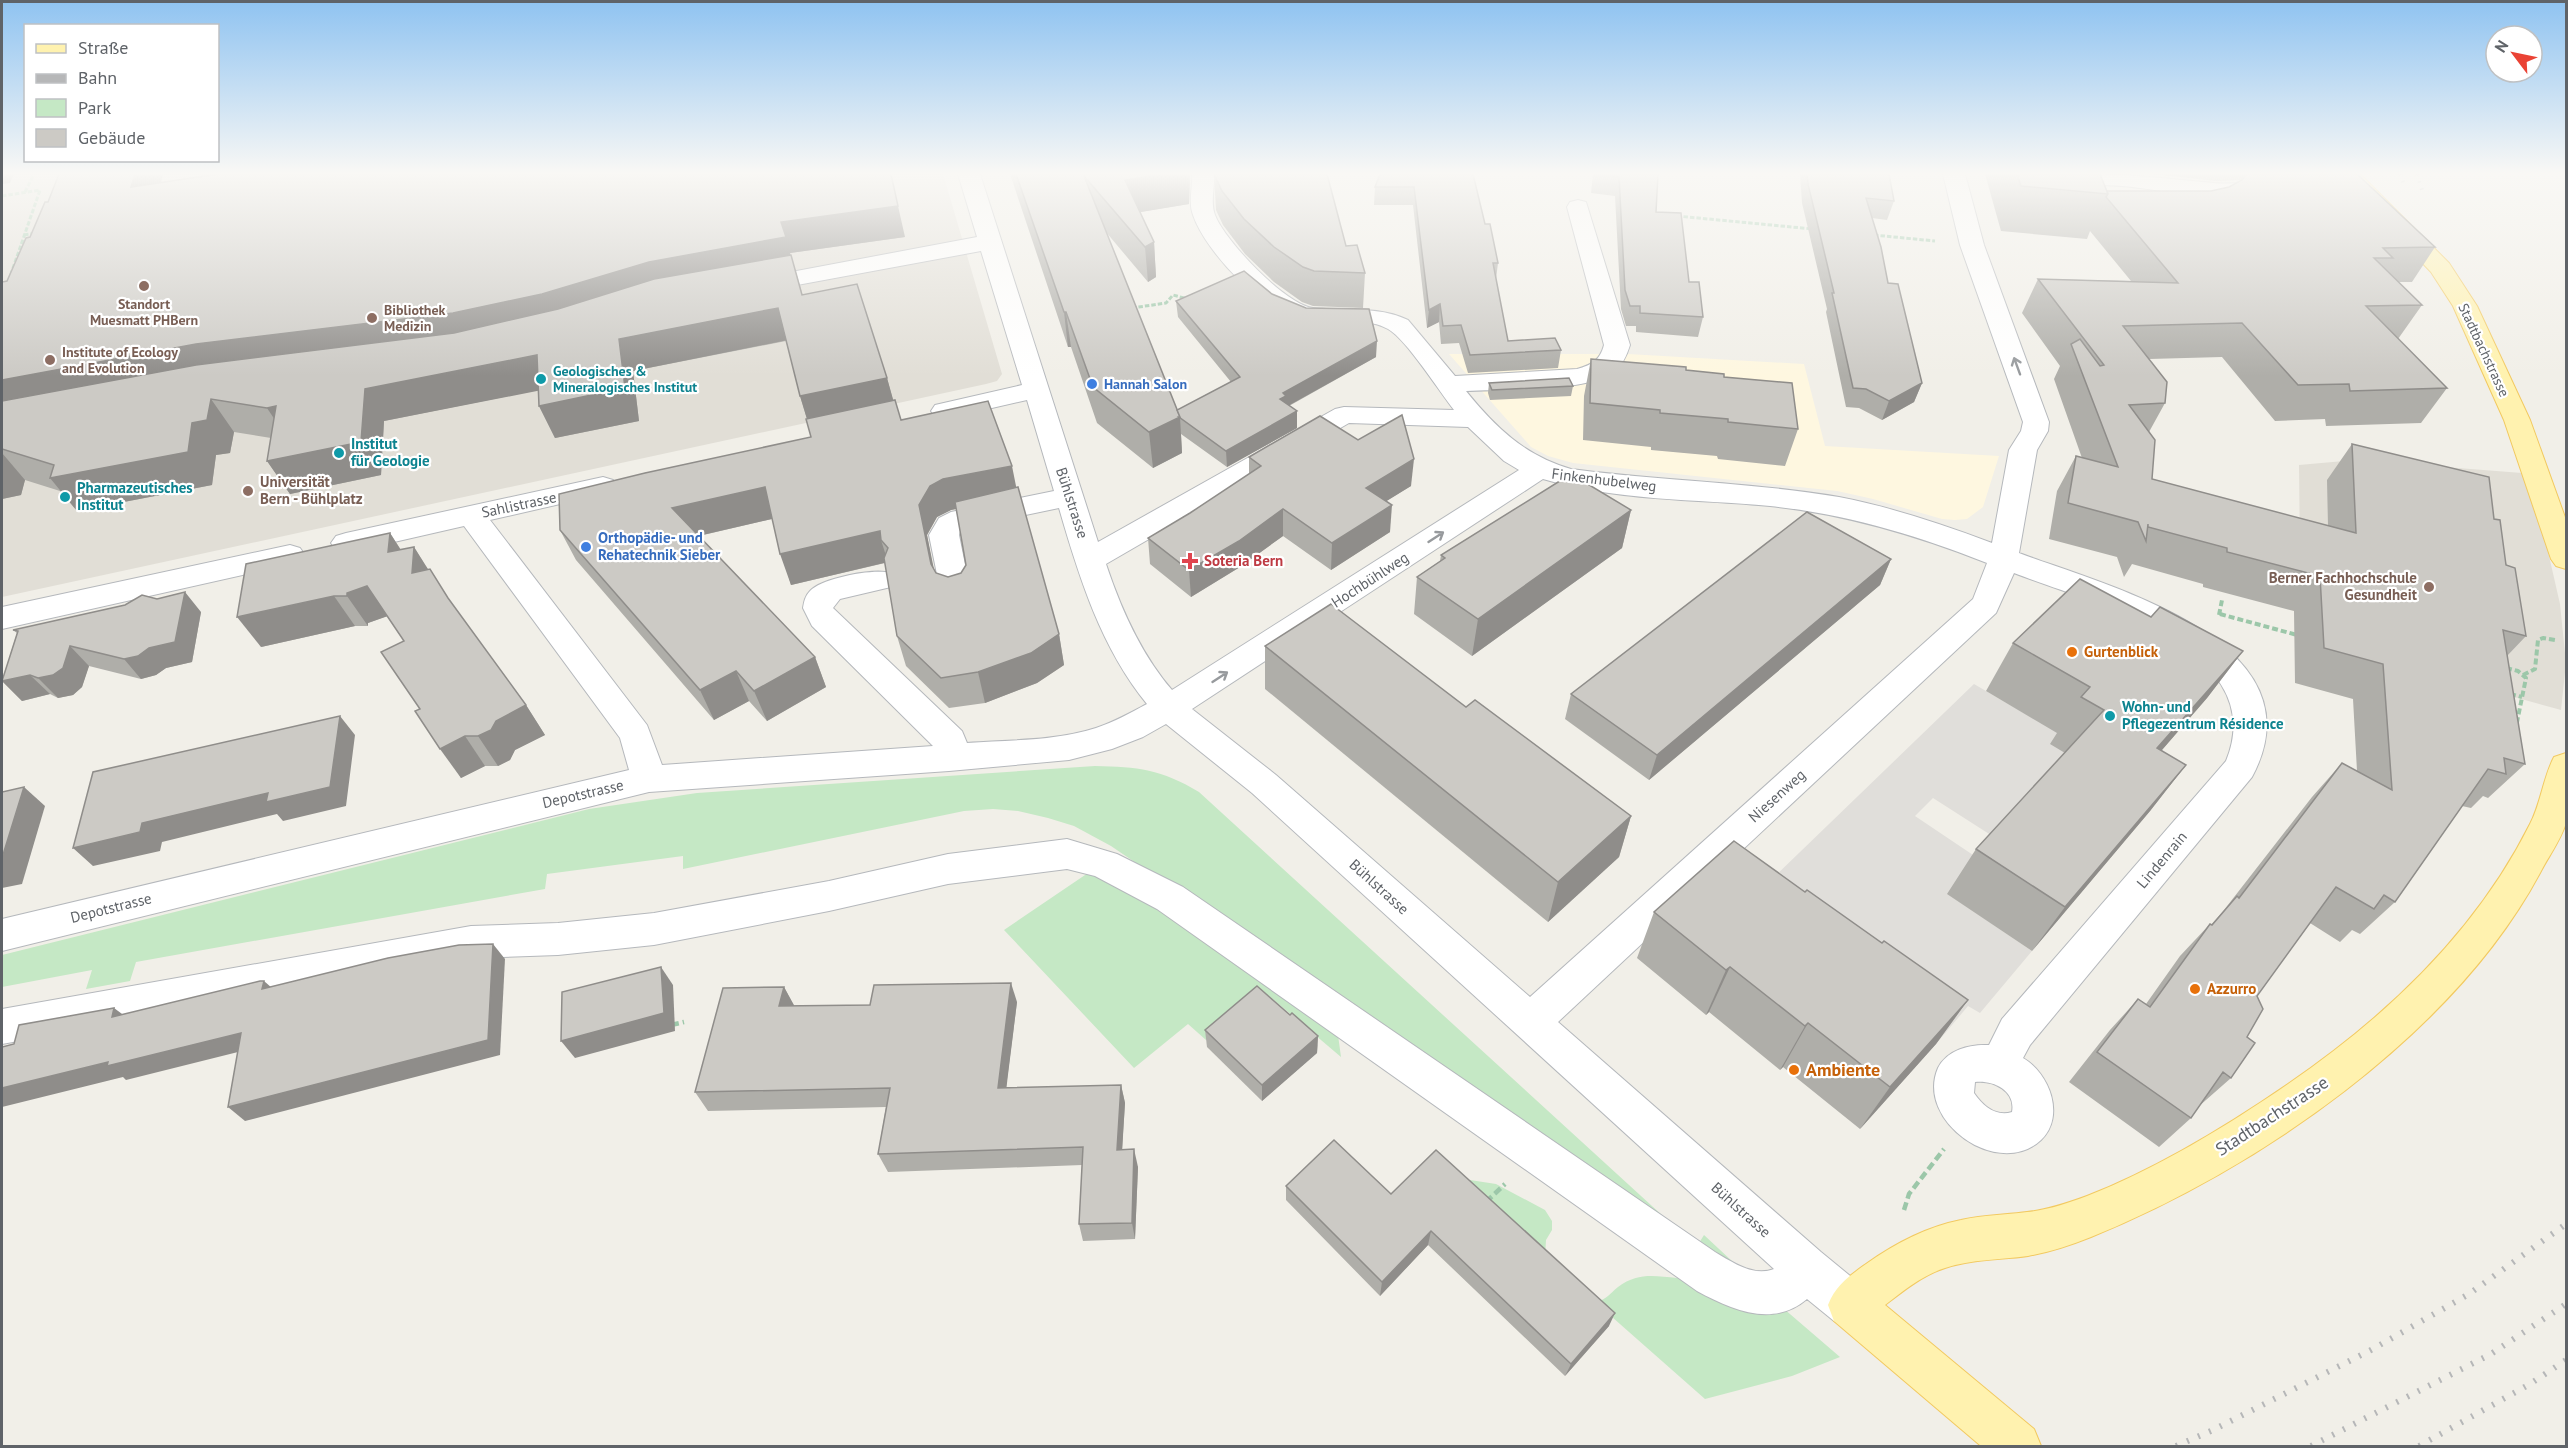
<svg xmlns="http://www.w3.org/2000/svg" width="2568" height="1448" viewBox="0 0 2568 1448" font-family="'PT Sans',sans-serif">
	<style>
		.commercial { fill: #fef7e0 }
		.industrial { fill: #e0deda }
		.education { fill: #e1ded6 }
		.green { fill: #c5e8c5 }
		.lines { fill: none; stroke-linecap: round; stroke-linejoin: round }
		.minor-casing { stroke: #b5b8bc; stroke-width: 2 }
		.major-casing { stroke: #f2c960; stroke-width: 2 }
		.path-far2 { stroke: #9cc7a9; stroke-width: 3; stroke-dasharray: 4.5 2; stroke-linecap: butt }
		.path-far1 { stroke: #9cc7a9; stroke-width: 4; stroke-dasharray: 6 3; stroke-linecap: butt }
		.path { stroke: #9cc7a9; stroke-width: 4.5; stroke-dasharray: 8 4; stroke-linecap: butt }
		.minor { fill: #fff; fill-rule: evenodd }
		.major { fill: #fff2af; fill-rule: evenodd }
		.rail-far1 { stroke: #b6b7b8; stroke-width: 4; stroke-dasharray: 1.5 6; stroke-linecap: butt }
		.rail { stroke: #b6b7b8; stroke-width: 6; stroke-dasharray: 2 10; stroke-linecap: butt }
		.wall { fill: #afaea9; fill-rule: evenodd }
		.shaded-wall { fill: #8f8d8a }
		.building { fill: #cccac5; stroke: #8f8d8a; stroke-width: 1.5 }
		.oneway { stroke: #979a9d }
		.education-dot { fill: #8d6e63; stroke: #fff; stroke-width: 2 }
		.culture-dot { fill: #0f9aa8; stroke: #fff; stroke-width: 2 }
		.shop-dot { fill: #3f7fe0; stroke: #fff; stroke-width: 2 }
		.health-dot { fill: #e0444e; stroke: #fff; stroke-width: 2 }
		.food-dot { fill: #e8710a; stroke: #fff; stroke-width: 2 }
		.labels { text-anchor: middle; stroke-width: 4.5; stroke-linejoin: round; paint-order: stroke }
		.far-education-label { font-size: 14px; font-weight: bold; fill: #785e54; stroke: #fff; text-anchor: start }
		.far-street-label { font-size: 14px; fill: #5f6368; stroke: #fff }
		.far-culture-label { font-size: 14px; font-weight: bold; fill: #0d838f; stroke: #fff; text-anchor: start }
		.far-shop-label { font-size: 14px; font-weight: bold; fill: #366cbe; stroke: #fff; text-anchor: start }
		.culture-label { font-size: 15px; font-weight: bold; fill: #0d838f; stroke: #fff; text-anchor: start }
		.street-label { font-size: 15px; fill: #5f6368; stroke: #fff }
		.education-label { font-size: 15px; font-weight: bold; fill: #785e54; stroke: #fff; text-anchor: start }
		.shop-label { font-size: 15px; font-weight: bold; fill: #366cbe; stroke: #fff; text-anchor: start }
		.health-label { font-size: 15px; font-weight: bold; fill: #be3a42; stroke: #fff; text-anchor: start }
		.food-label { font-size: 15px; font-weight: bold; fill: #c56008; stroke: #fff; text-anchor: start }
		.near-food-label { font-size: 18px; font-weight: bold; fill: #c56008; stroke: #fff; text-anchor: start }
		.near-street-label { font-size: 18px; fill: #5f6368; stroke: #fff }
	</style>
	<rect width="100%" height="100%" fill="#f1efe8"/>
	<!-- commercial -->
	<polygon class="commercial" points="1449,354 1628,354 1804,364 1825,446 1999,456 1983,507 1967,519 1955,520 1942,519 1873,499 1837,491 1573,463 1548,456 1531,447"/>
	<!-- industrial -->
	<polygon class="industrial" points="1974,684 2060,734 2073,757 1997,839 1933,798 1915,816 1979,859 1948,894 2032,951 1980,1013 1968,1006 1936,1044 1741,909"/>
	<!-- education -->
	<g class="education">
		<polygon points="2,174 943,174 1002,374 997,381 986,384 2,597"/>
		<polygon points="2355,460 2522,473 2544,534 2560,604 2566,663 2561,710 2301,638 2299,465"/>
	</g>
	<!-- green -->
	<g class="green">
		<path d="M1095,766C1138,767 1161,769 1199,792L1687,1238L1111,846L1074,826L1048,818L1018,811L993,809L964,811L683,869V856L547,874L545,889L136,962L130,981L86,989L92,970L2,987V955L589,809L697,793Z"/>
		<polygon points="1110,868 1335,1013 1341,1057 1268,995 1206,1040 1188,1024 1134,1068 1004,930 1088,873"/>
		<polygon points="1457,1178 1496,1184 1545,1210 1552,1221 1552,1230 1546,1240 1545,1257"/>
		<path d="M1704,1235L1776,1302L1840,1357L1792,1376L1705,1399L1595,1302C1608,1299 1609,1294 1618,1287C1638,1272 1655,1276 1677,1278Z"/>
	</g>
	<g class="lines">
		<defs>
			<g id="minor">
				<path d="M958,174H980L1098,542L1335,409L1344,407L1454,410C1439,391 1407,340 1388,329C1364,315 1332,327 1306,322C1266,315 1206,253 1193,215C1188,202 1193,187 1192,174H1214C1215,187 1210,202 1215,215C1225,241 1286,305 1313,308C1346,312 1376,305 1408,320L1455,376L1577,369C1592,365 1600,360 1604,345L1567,207L1570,202L1578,200L1586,202L1630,345C1627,355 1622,366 1613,373C1585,392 1502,389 1466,391C1495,427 1525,456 1571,469C1660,481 1750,482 1839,497C1891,507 1942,524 1992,543L2009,450L2021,431L2023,422L1960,245L1943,174H1965L1984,245L2049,422L2048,431L2037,450L2019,553C2107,586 2325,641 2252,777L2030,1045L2023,1058C2049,1073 2066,1116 2041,1140C1998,1180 1915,1121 1938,1068C1947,1050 1969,1044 1989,1045L2002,1019L2226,761C2273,647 2088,602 2014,573L1996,613L1558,1022L1821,1252L1866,1289L1872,1305L1866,1321L1850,1327L1834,1321L1807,1299C1773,1328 1732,1310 1697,1291L1157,909L1095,876L1067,869L948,884L829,911L654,945L558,955L471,958L2,1044V1009L471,926L558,923L654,913L829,881L948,854L1067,839L1117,854L1183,887L1715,1252C1732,1262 1753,1277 1774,1269L1252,793L1166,724L1143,737L1112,749L1069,760L949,771L649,792L2,951V919L629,770L620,738L464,526L346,553L336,550L331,543L336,536L346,533L603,477L613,480L617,486L613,492L490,520L647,725L662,765L933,746L812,626L803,608C804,602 805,596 810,591C822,578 874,568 891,573L895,580L891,587L840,599L833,608L962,731L967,743C1009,740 1056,741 1096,728C1114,722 1130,713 1147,704C1101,648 1079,577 1059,508L969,527L960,531L959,535L971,594L967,601L956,605L945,601L941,594L929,535L939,518L951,512L1054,491L1027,400L944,419L935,417L931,411L935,405L1022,385L981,251L754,293L746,291L742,286L746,281L754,279L977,237ZM1349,423L1468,427L1504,461L1519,470L1172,690C1141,654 1121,609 1106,564ZM1543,479C1615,501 1696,499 1770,506C1846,514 1916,535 1987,563L1973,599L1530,997L1276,775L1192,709ZM1975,1082C1994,1080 2016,1091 2012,1112C1996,1117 1983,1106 1974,1093Z"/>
				<path d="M2088,174C2130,174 2171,179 2213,183C2232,185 2251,180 2269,184L2272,189L2269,194C2214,207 2155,185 2101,185L2100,194L2112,205L2109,210C2091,214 2077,201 2077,183Z"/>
				<polygon points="290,545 300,548 305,555 300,562 2,629 2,607"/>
			</g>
			<g id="major">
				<polygon points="2337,174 2360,174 2449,263 2477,306 2530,420 2566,520 2566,569 2556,566 2551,559 2504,420 2453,306 2431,272"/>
				<path d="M2566,753C2568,767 2568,810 2566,823C2561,840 2548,857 2540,873C2454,1034 2257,1170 2091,1237C2071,1245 2050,1252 2028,1256C2000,1260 1972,1259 1945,1268C1923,1275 1903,1291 1885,1305L2034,1429L2041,1446H1981L1834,1321L1828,1305C1836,1285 1848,1277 1866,1264C1894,1244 1926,1227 1961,1220C1983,1215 2005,1215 2027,1212C2048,1210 2068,1203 2087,1196C2156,1169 2227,1126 2288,1084C2386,1017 2476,932 2530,824C2541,803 2543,778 2554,757Z"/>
			</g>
		</defs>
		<!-- minor casing -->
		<use href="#minor" class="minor-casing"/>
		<!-- major casing -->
		<use href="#major" class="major-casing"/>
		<!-- path-far2 -->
		<g class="path-far2">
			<polyline points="25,192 34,174"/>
			<polyline points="2,196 40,190 11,274"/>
			<polyline points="1677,216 1813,229"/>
			<polyline points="24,235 36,233"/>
			<polyline points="1874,235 1935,241"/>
			<polyline points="1132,308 1166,303 1173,295 1184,298 1187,302"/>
		</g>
		<!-- path-far1 -->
		<g class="path-far1">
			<polyline points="2220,614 2297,635"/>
			<polyline points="2219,615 2222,600"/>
			<polyline points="2506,668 2518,671 2526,678 2517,722"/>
			<polyline points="2523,675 2535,669 2538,640 2543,638 2555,640"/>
			<polyline points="2510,694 2522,697"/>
		</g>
		<!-- path -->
		<g class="path">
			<polyline points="671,1025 684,1022"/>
			<polyline points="1486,1202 1505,1184"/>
			<polyline points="1904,1210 1909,1194 1944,1149"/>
		</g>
		<!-- minor -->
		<use href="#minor" class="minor"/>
		<!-- major -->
		<use href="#major" class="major"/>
		<!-- rail-far1 -->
		<g class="rail-far1">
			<polyline points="2400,174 2405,187"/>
			<polyline points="2417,174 2422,190"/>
		</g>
		<!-- rail -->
		<g class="rail">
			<polyline points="2176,1446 2213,1430 2371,1350 2469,1294 2566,1224"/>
			<polyline points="2311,1446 2491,1354 2566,1304"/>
			<polyline points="2419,1446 2530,1384 2566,1360"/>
		</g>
	</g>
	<!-- wall -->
	<g class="wall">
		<polygon points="1010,174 1190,174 1189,204 1140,212 1154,242 1156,277 1148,282 1106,232 1177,410 1231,382 1178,317 1176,301 1272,294 1376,357 1289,406 1297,428 1227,467 1181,434 1182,453 1153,468 1097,423 1071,347 1068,347"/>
		<polygon points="1214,174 1328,174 1328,180 1346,246 1365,273 1363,308 1313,306 1302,302 1274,282 1245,254 1223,225 1216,210"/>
		<polygon points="1473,174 1485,224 1498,263 1496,279 1508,341 1561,350 1558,368 1468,373 1459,343 1441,344 1439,322 1427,328 1413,205 1374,205 1375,187"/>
		<polygon points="1593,174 1658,174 1656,212 1689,282 1703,317 1698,337 1636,332 1636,326 1626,326 1621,309 1615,196 1591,193"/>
		<polygon points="1800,174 1889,174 1894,201 1887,220 1872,218 1888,283 1922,383 1914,402 1882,420 1859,408 1846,407 1826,312 1827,309 1802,203"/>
		<polygon points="1985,174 2100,174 2107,191 2211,191 2229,187 2242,180 2216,181 2152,174 2357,174 2435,247 2412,282 2398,282 2422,305 2398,339 2447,388 2421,423 2326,426 2325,419 2275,421 2222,357 2149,359 2165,403 2149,432 2152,479 2328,526 2327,480 2352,444 2494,519 2526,636 2507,656 2525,764 2488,798 2483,796 2471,808 2462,806 2395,902 2360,934 2352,930 2340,942 2310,923 2257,996 2247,1037 2231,1078 2198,1107 2191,1118 2159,1147 2069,1082 2110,1030 2138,999 2146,1004 2180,956 2210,924 2211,925 2224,910 2312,797 2342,763 2357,771 2353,699 2295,683 2294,611 2203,587 2203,584 2132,564 2124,577 2117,557 2049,539 2057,491 2076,456 2082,458 2054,379 2060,366 2022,313 2038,279 2131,281 2090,231 2087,239 2001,231"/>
		<path d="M161,182L905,237L790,253L802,295L887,378L893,400L901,420L1016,488L1059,634L1064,665L1037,683L985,703L949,708L906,666L897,636L885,563L791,585L772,519L699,536L815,657L826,687L767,721L749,701L714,720L576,560L560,530L811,437L807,419L800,396L786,341L633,371L639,421L555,438L539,406L538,390L384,421L381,475L290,494L267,461L271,438L234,432L230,453L216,455L212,485L77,511L60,491L25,480L21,495L2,499V282L7,281L48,202ZM956,509L966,565L961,573L948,577L936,573L933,568L927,535L937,517L951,510Z"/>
		<polygon points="1591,359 1686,370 1724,377 1798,429 1785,466 1718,459 1717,456 1651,450 1651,447 1583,440 1584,396"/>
		<polygon points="1489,383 1573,386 1571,396 1490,400 1488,393"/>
		<polygon points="1358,440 1411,486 1386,501 1390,532 1331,570 1283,536 1240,567 1191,597 1150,564 1148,538 1190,513 1249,474 1249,457"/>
		<polygon points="1631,510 1622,548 1472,656 1414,614 1417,577 1440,561 1441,555"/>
		<polygon points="390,533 401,550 414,547 428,570 451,603 526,705 545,735 515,750 510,760 498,766 485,766 461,778 420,709 404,641 387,616 368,623 368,626 355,626 261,647"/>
		<polygon points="1891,559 1880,585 1649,780 1565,719 1571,694"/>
		<polygon points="201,612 192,662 166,668 156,675 141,679 89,666 82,687 73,695 58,698 50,694 22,701 2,681 17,633 13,630"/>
		<polygon points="2151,617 2243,651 2207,698 2161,751 2186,765 2150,811 2032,951 1947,894 1976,849 2065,753 2050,744 2057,733 1986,691 2013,643"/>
		<polygon points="1265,646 1466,707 1631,816 1619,857 1548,922 1265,689"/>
		<polygon points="1805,892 1968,1000 1936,1044 1860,1129 1783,1067 1780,1070 1709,1012 1706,1015 1637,958 1654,912"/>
		<polygon points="784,987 794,1006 1017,1002 1006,1088 1121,1085 1125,1103 1122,1150 1138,1167 1135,1239 1083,1241 1079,1224 1082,1165 888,1172 878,1154 886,1107 708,1111 695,1092"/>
		<polygon points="1290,1015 1318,1036 1317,1053 1262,1101 1207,1047 1205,1030"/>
		<polygon points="1286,1186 1391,1194 1609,1326 1565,1376 1428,1245 1380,1296 1286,1200"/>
	</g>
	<!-- shaded-wall -->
	<g class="shaded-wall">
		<polygon points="2,174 14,174 10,183 2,184"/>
		<polygon points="135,174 163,174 152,218 131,187"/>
		<polygon points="1164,174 1190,174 1189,204 1129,214 1125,180"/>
		<polygon points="898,206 905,237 790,253 812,327 795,269 2,419 2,380 781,222"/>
		<polygon points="1154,242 1156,277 1148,282 1145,247"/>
		<polygon points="1440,304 1439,322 1427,328 1429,310"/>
		<polygon points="778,308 788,340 633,371 639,421 555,438 539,406 619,339"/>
		<polygon points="1064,312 1066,312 1071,347 1068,347"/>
		<polygon points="1377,341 1376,357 1286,407 1280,399 1283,393"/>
		<polygon points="537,355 552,388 384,421 381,475 290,494 267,461 365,389"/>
		<polygon points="887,378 896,410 810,429 800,396"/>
		<polygon points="1922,383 1914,402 1882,420 1889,401"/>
		<polygon points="211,399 234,432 230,453 216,455 212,485 77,511 50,478 192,423"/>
		<polygon points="276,406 289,441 267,408"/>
		<polygon points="1297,411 1297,428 1227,467 1226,451"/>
		<polygon points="1180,417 1182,453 1153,468 1149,432"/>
		<polygon points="2,453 25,480 21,495 2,499"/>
		<polygon points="1414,459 1411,486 1364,515 1366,488"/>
		<polygon points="1012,466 1018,496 951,510 937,517 927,535 939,594 931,564 919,505 930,486 943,479"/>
		<polygon points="765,487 776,518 685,539 672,508"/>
		<polygon points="1392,505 1390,532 1331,570 1332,543"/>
		<polygon points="1283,509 1283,536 1240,567 1191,597 1189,570"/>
		<polygon points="1631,510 1622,548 1472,656 1478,619"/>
		<polygon points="880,531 881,540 888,562 791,585 780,554"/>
		<polygon points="390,533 409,563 388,552"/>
		<polygon points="414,547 433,577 412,573"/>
		<polygon points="1891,559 1880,585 1649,780 1657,755"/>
		<polygon points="367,586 388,616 368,623 368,626 347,596 347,593"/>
		<polygon points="185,592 201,612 192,662 166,668 156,675 141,679 124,659"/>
		<polygon points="334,596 355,626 261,647 237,617"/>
		<polygon points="1059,634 1064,665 1037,683 985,703 978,672"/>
		<polygon points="70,646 89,666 82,687 73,695 58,698 38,678"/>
		<polygon points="2243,651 2207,698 2123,795 2157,748"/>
		<polygon points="815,657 826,687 767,721 754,691"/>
		<polygon points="736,671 749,701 714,720 700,690"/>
		<polygon points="30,675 50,694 22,701 2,681"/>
		<polygon points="526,705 545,735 515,750 510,760 498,766 478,736 496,721"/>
		<polygon points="340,716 355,735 346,806 283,821 277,814 162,842 160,851 93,866 73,848 142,823"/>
		<polygon points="465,736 485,766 461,778 440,749"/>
		<polygon points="2186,765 2150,811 2032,951 2065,907"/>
		<polygon points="24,787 45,806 22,884 2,888 2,858"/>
		<polygon points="1631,816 1619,857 1548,922 1558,882"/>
		<polygon points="493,944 505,959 500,1055 245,1121 228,1107"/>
		<polygon points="661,967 673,985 675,1031 575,1058 561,1041"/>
		<polygon points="1730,967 1709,1012 1706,1015 1726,970"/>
		<polygon points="264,981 280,995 262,989"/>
		<polygon points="1011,983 1017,1002 1004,1107 998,1088"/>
		<polygon points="784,987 795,1007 779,1006"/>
		<polygon points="1968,1000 1936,1044 1860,1129 1890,1087"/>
		<polygon points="114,1008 133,1022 112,1017"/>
		<polygon points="1808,1023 1783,1067 1780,1070 1805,1026"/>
		<polygon points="241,1033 258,1047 126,1080 123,1077 2,1107 2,1088 108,1062"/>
		<polygon points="1318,1036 1317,1053 1262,1101 1262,1085"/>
		<polygon points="1121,1085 1125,1103 1121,1168 1117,1150"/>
		<polygon points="1134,1149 1138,1167 1135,1239 1132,1223"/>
		<polygon points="1431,1231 1428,1245 1380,1296 1382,1282"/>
		<polygon points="1615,1313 1609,1326 1565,1376 1571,1364"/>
	</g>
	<!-- building -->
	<g class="building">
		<polygon points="59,174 135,174 131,187 218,174 891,174 898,206 781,222 786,237 649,262 542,294 453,313 196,344 2,380 2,282 7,281 26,238 30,237 45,202 48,202"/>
		<polygon points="1016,174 1164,174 1125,180 1154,242 1145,247 1084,176 1180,417 1149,432 1093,387 1066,312 1064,312"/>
		<polygon points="1214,174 1327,174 1346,246 1357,245 1365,273 1314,271 1303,267 1274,247 1244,219 1222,191"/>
		<polygon points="1380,174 1473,174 1485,224 1490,224 1498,263 1493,263 1508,341 1555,338 1561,350 1470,355 1461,325 1443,326 1440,304 1429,310 1414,187 1375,187"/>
		<polygon points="1594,174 1658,174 1656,212 1681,213 1689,282 1699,282 1703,317 1640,313 1640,306 1630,306 1625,290 1619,177"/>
		<polygon points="1807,174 1889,174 1894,201 1866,198 1881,247 1888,283 1898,284 1922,383 1889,401 1866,389 1853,388 1832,293 1834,293 1808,184"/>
		<polygon points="2017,174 2100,174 2108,194 2021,186"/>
		<polygon points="2247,174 2357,174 2435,247 2383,248 2393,258 2374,258 2422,305 2366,306 2447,388 2350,391 2349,384 2298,385 2242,323 2123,326 2167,382 2165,403 2129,405 2155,440 2152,479 2356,533 2352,444 2489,477 2494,519 2500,520 2506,565 2515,568 2526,636 2503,630 2525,764 2504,758 2506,774 2488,769 2395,902 2384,895 2374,909 2336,887 2257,996 2263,1009 2247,1037 2255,1043 2231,1078 2223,1072 2191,1118 2097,1052 2138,999 2150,1007 2210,924 2212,925 2237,896 2239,898 2342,763 2392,790 2383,664 2324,648 2320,576 2227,552 2227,548 2148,527 2148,524 2146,541 2138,522 2068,503 2076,456 2118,467 2071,344 2080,339 2100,366 2104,365 2038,279 2178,283 2106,197 2108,194 2107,191 2211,191 2229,187 2242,180"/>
		<polygon points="791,255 802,295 857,284 887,378 800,396 778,308 619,339 625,388 539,406 537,355 365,389 361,442 267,461 276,406 267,408 211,399 207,420 192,423 188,452 50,478 54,465 2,449 2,401 196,365 454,333 558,309 654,279"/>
		<polygon points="1244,271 1272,294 1306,308 1369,309 1377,341 1283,393 1286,396 1280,399 1297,411 1226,451 1179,417 1180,417 1177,410 1240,377 1176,301"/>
		<polygon points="1591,359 1686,367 1686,370 1724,374 1724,377 1792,383 1798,429 1728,422 1728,419 1660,413 1660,410 1590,403"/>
		<polygon points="1569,378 1573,386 1492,390 1489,383"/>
		<polygon points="895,400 901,420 988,401 1012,466 943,479 930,486 919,505 931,564 936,573 948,577 961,573 966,565 955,502 1018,487 1059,634 1031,653 978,672 941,678 897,636 884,558 888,548 881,540 880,531 780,554 765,487 672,508 815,657 754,691 736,671 700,690 560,530 559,494 645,473 811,437 806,419"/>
		<polygon points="1402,415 1414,459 1366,488 1392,505 1332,543 1283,509 1239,541 1189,570 1148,538 1190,513 1261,466 1249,457 1320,416 1358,440"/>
		<polygon points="1571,474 1631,510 1478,619 1417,577 1445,558 1441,555"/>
		<polygon points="1807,512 1891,559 1657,755 1571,694"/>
		<polygon points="390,533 388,552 414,547 412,573 430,569 448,598 526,705 496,721 491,730 478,736 465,736 440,749 415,711 420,709 381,652 404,641 367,586 347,593 347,596 334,596 237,617 246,564"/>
		<polygon points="2080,579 2151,617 2160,607 2243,651 2157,748 2186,765 2065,907 1976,849 2104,710 2081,697 2090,687 2013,643"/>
		<polygon points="185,592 175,642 149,648 138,656 124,659 70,646 63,668 53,675 38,678 30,675 2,681 18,631 13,630 125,605 142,595 157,599"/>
		<polygon points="1331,604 1466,707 1475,700 1631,816 1558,882 1265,646"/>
		<polygon points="340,716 330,787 266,802 268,793 142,823 140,832 73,848 93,772"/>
		<polygon points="24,787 2,858 2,792"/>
		<polygon points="1734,841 1805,892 1807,890 1882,943 1884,941 1968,1000 1890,1087 1808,1023 1805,1026 1730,967 1726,970 1654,912"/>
		<polygon points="493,944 488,1040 228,1107 241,1033 107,1066 108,1062 2,1088 2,1047 14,1044 19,1025 114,1008 112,1017 260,981 264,981 262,989 388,958 459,945"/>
		<polygon points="661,967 664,1013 561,1041 562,992"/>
		<polygon points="1011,983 998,1088 1121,1085 1117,1150 1134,1149 1132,1223 1079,1224 1083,1147 878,1154 890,1088 695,1092 723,988 784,987 779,1006 870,1005 874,985"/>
		<polygon points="1257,986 1290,1015 1292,1013 1318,1036 1262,1085 1205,1030"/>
		<polygon points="1334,1140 1391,1194 1436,1150 1615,1313 1571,1364 1431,1231 1382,1282 1286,1186"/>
	</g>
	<!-- one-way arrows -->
	<defs><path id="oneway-shaft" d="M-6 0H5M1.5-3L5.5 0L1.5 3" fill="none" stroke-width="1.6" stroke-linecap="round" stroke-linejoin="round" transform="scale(1.5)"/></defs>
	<g class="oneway">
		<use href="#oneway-shaft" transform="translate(2017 366) rotate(-110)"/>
		<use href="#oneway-shaft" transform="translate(1436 537) rotate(-33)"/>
		<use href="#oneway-shaft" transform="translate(1220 677) rotate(-33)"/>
	</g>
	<!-- sky -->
	<linearGradient id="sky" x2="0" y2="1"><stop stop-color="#8fc3f1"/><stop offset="0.46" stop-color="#f9f8f5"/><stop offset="1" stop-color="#f9f8f5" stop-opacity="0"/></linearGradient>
	<rect width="2568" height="376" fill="url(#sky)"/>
	<!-- markers -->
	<g class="education-dot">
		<circle cx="144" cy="286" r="6"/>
		<circle cx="372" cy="318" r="6"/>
		<circle cx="50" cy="360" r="6"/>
		<circle cx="248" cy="491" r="6"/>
		<circle cx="2429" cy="587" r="6"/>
	</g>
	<g class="culture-dot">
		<circle cx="541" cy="379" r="6"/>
		<circle cx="339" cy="453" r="6"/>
		<circle cx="65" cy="497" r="6"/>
		<circle cx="2110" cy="716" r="6"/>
	</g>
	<g class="shop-dot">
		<circle cx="1092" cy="384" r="6"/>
		<circle cx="586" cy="547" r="6"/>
	</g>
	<path class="health-dot" d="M1187 552h6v6h6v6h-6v6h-6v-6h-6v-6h6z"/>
	<g class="food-dot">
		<circle cx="2072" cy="652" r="6"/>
		<circle cx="2195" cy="989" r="6"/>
		<circle cx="1794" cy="1070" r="6"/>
	</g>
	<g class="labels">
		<!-- far-education labels -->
		<g class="far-education-label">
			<text x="144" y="309" text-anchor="middle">Standort<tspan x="144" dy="16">Muesmatt PHBern</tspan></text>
			<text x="384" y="315">Bibliothek<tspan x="384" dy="16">Medizin</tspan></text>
			<text x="62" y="357">Institute of Ecology<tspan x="62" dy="16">and Evolution</tspan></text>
		</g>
		<!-- far-street labels -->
		<g class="far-street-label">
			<text transform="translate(2484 350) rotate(65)" y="5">Stadtbachstrasse</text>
		</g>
		<!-- far-culture labels -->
		<g class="far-culture-label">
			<text x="553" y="376">Geologisches &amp;<tspan x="553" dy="16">Mineralogisches Institut</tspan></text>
		</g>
		<!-- far-shop labels -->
		<g class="far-shop-label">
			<text x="1104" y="389">Hannah Salon</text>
		</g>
		<!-- culture labels -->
		<g class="culture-label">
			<text x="351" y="449">Institut<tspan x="351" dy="17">für Geologie</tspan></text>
			<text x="77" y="493">Pharmazeutisches<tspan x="77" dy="17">Institut</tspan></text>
			<text x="2122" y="712">Wohn- und<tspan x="2122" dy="17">Pflegezentrum Résidence</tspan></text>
		</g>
		<!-- street labels -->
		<g class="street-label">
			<text transform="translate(1604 480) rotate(7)" y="5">Finkenhubelweg</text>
			<text transform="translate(1072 503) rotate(72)" y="5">Bühlstrasse</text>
			<text transform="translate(519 505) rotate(-12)" y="5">Sahlistrasse</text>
			<text transform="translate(1370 580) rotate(-33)" y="5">Hochbühlweg</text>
			<text transform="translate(583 794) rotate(-13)" y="5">Depotstrasse</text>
			<text transform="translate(1777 796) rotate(-42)" y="5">Niesenweg</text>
			<text transform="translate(2162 860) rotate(-50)" y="5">Lindenrain</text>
			<text transform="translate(1379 887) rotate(42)" y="5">Bühlstrasse</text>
			<text transform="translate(111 908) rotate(-14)" y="5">Depotstrasse</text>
			<text transform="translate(1741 1210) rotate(42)" y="5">Bühlstrasse</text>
		</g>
		<!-- education labels -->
		<g class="education-label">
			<text x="260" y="487">Universität<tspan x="260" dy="17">Bern - Bühlplatz</tspan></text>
			<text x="2417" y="583" text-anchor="end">Berner Fachhochschule<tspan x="2417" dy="17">Gesundheit</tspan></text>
		</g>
		<!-- shop labels -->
		<g class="shop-label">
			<text x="598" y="543">Orthopädie- und<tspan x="598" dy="17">Rehatechnik Sieber</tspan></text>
		</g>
		<!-- health labels -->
		<g class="health-label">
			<text x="1204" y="566">Soteria Bern</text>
		</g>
		<!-- food labels -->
		<g class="food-label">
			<text x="2084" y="657">Gurtenblick</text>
			<text x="2207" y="994">Azzurro</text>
		</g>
		<!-- near-food labels -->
		<g class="near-food-label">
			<text x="1806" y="1076">Ambiente</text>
		</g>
		<!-- near-street labels -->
		<g class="near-street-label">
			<text transform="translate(2272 1116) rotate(-33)" y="6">Stadtbachstrasse</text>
		</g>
	</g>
	<!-- border -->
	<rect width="2568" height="1448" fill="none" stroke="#5f6368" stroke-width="6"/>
	<!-- legend -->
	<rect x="24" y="24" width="195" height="138" fill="#ffffff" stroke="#bfc1c3" stroke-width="1.5"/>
	<rect x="36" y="44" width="30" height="9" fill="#fff2af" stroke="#bfc1c3" stroke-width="1.5"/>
	<text x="78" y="54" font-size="18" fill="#5f6368">Straße</text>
	<rect x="36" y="74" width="30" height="9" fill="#b6b7b8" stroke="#bfc1c3" stroke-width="1.5"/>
	<text x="78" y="84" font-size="18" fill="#5f6368">Bahn</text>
	<rect x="36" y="99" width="30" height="18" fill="#c5e8c5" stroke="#bfc1c3" stroke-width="1.5"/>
	<text x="78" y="114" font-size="18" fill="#5f6368">Park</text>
	<rect x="36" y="129" width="30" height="18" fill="#cccac5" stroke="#bfc1c3" stroke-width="1.5"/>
	<text x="78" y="144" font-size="18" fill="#5f6368">Gebäude</text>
	<!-- north arrow -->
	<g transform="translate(2514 54) rotate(302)"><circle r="28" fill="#ffffff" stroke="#bfc1c3" stroke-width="1.5"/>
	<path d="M0-4.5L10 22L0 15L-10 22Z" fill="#ea4335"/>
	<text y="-9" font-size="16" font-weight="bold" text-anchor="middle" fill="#5f6368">N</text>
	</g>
</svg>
